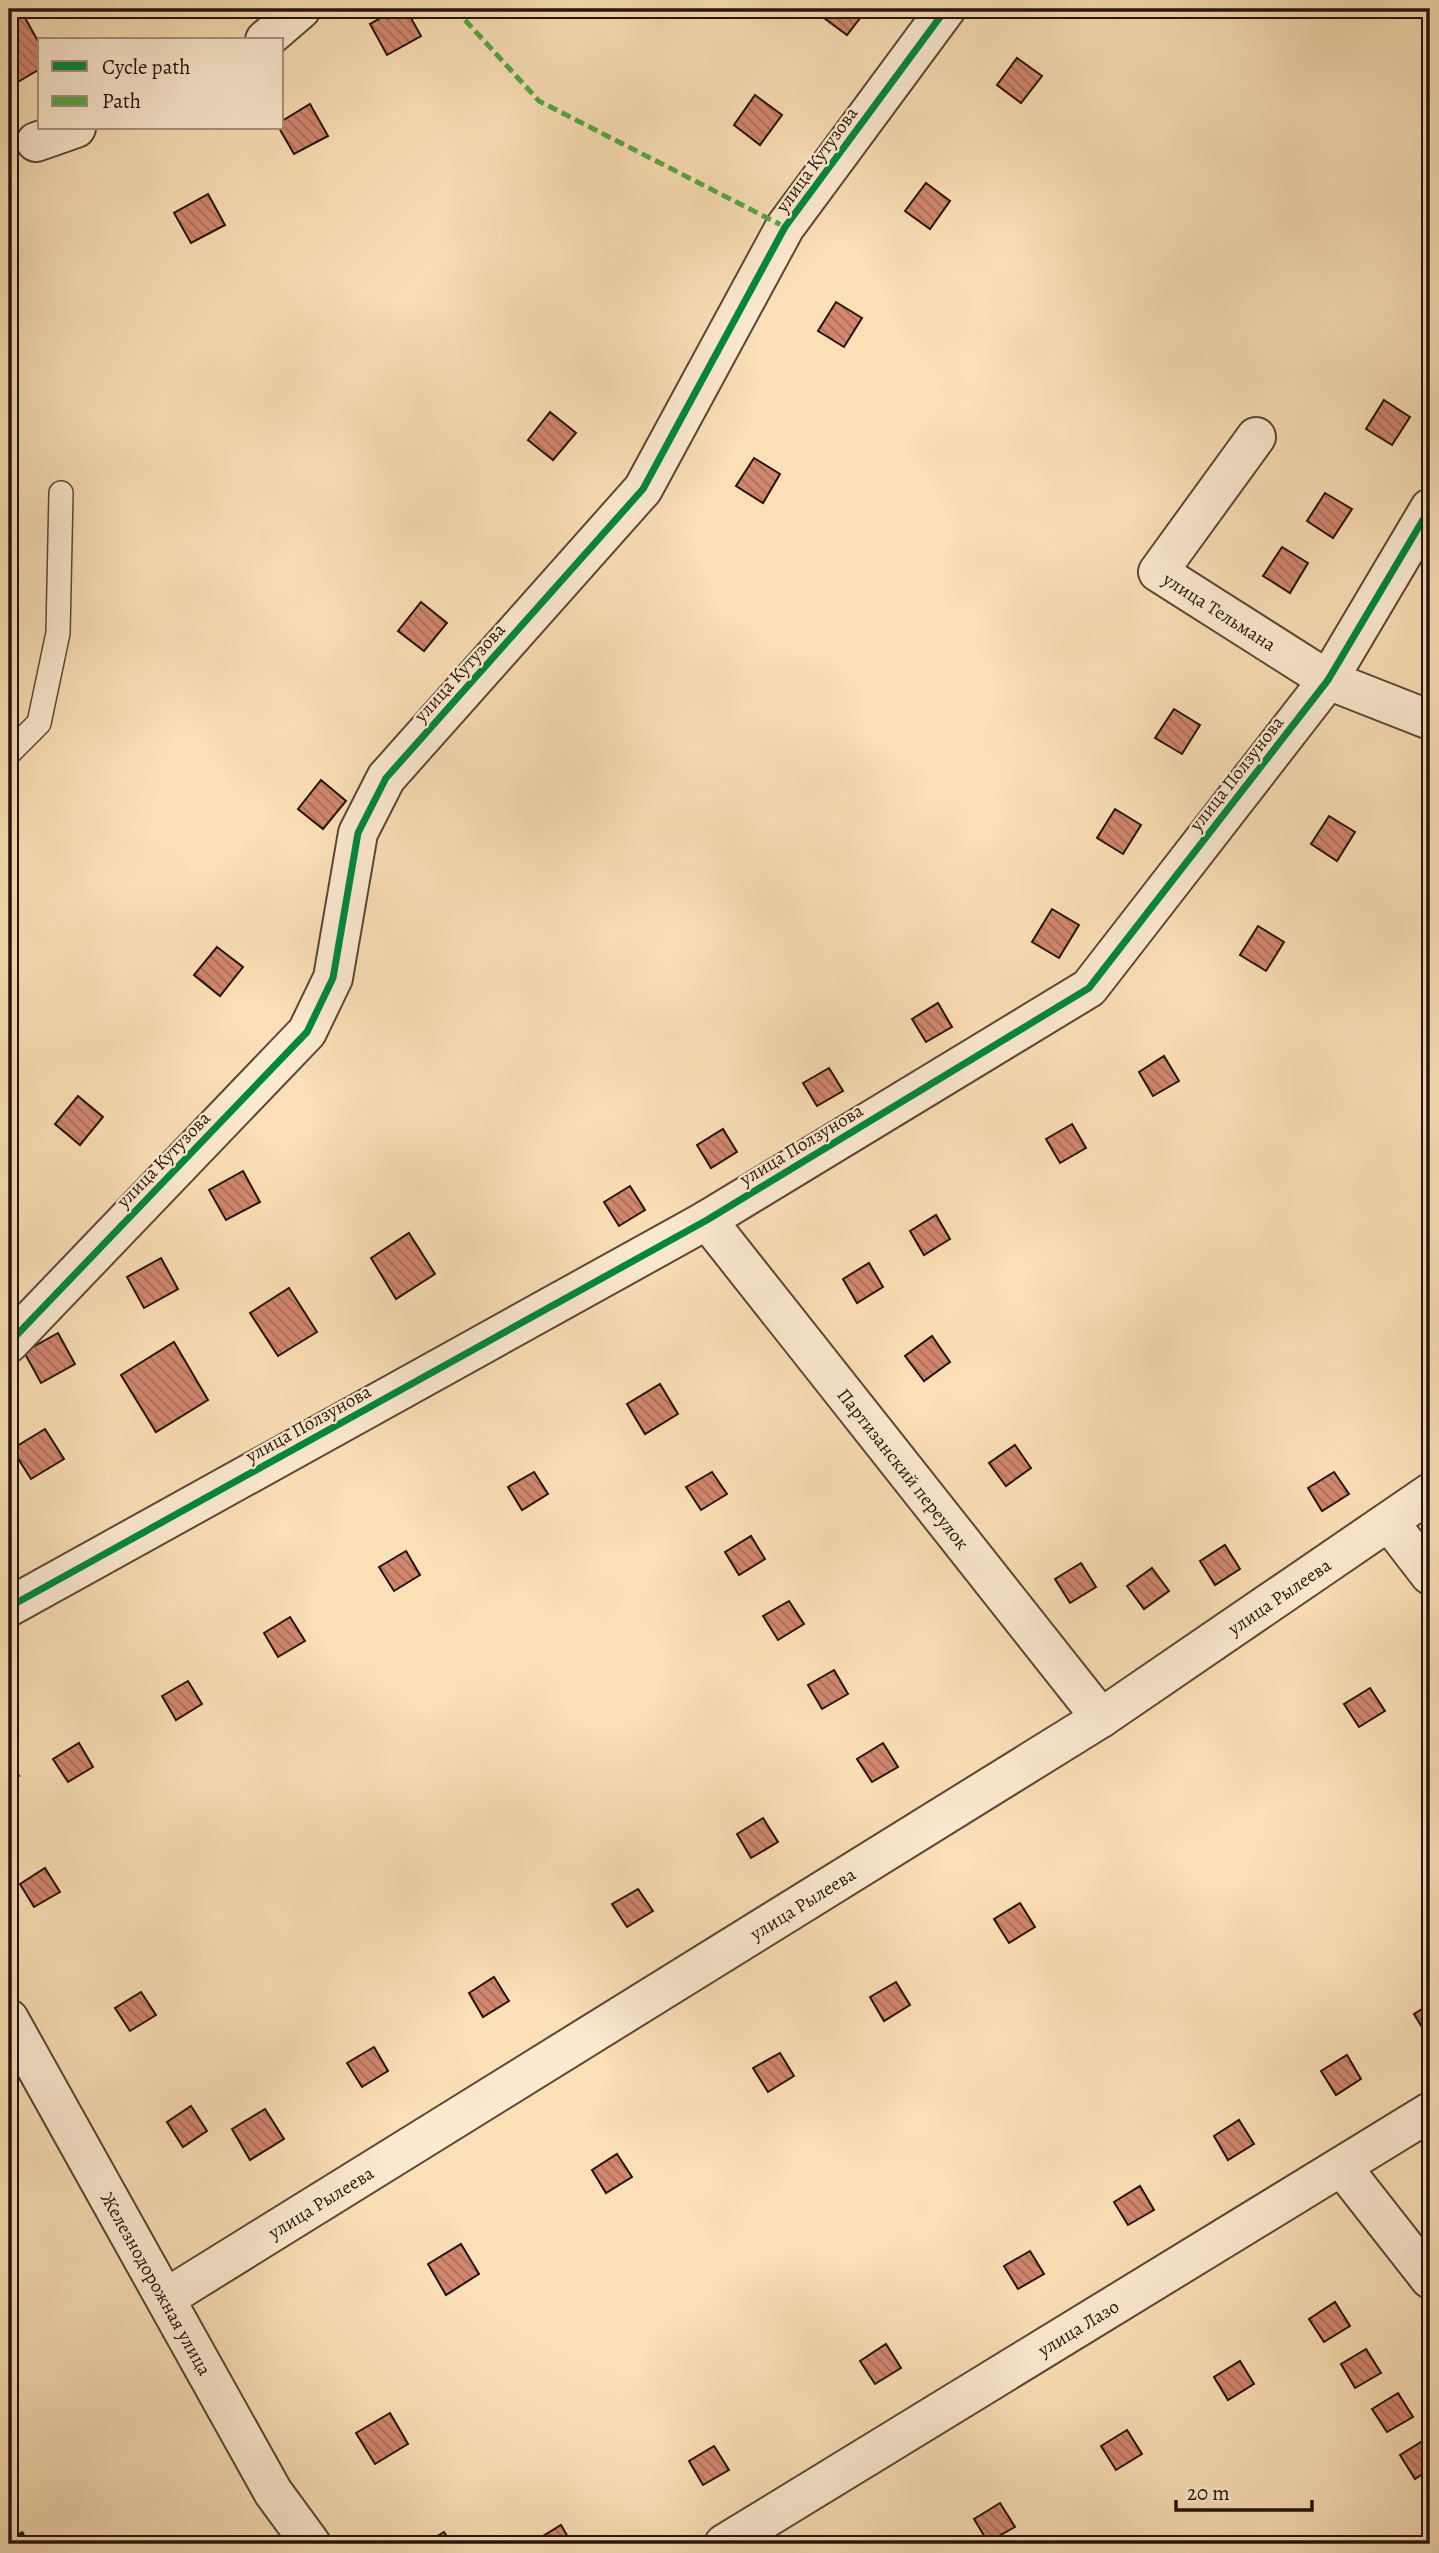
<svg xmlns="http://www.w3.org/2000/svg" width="1439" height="2553" viewBox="0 0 1439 2553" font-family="Alegreya,serif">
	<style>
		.building { fill: url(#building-back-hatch); stroke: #24130c; stroke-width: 2 }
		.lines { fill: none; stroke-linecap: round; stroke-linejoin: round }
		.lane-casing { stroke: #5a4636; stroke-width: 26 }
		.street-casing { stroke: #5a4636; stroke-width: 42 }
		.lane { stroke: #fcead0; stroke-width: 23 }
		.street { stroke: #fcead0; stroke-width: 38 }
		.rail { stroke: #24130c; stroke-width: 5; stroke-dasharray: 12 12; stroke-linecap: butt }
		.quiet { stroke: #53a841; stroke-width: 5; stroke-dasharray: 10 5; stroke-linecap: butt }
		.cycleway-casing { stroke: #fcead0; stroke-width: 11 }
		.cycleway { stroke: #00873e; stroke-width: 7 }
		.labels { text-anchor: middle; stroke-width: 5; stroke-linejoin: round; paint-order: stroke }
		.street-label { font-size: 19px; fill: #24130c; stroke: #fcead0 }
	</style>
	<defs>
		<pattern id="building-back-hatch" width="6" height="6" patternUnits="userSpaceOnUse" patternTransform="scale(1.75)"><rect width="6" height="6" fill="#d2876f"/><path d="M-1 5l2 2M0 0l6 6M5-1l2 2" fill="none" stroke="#aa6d5a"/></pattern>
	</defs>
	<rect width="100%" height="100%" fill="#fbdfb6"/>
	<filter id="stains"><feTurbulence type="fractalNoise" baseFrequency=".00286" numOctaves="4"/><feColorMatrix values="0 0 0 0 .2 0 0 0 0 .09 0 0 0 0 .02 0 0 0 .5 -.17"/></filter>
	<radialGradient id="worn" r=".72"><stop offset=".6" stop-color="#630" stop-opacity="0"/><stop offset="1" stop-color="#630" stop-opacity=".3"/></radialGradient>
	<!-- building -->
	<g class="building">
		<polygon points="397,9 406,9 421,36 387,55 370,24"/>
		<polygon points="825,9 867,9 847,35 820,15"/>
		<polygon points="23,14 40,45 40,69 9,87 9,22"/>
		<polygon points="1017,58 1042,76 1021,103 997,85"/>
		<polygon points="755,95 782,115 760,145 734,125"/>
		<polygon points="310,104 328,136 294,154 279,128 282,128 282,121"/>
		<polygon points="926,183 950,201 930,229 905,211"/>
		<polygon points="208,194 225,225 191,243 174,213"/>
		<polygon points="836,302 862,318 844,347 818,331"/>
		<polygon points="1430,320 1430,340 1422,334"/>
		<polygon points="1384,400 1410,417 1392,445 1366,429"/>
		<polygon points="550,412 576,433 553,460 528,440"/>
		<polygon points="754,458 780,474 763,503 736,486"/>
		<polygon points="1325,493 1352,509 1333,538 1307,521"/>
		<polygon points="1282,547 1308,563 1290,593 1263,576"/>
		<polygon points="421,602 447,623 424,651 398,631"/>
		<polygon points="1174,709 1200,725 1182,754 1155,738"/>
		<polygon points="321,780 346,801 323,829 298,809"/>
		<polygon points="1115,809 1141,825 1123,854 1097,838"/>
		<polygon points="1329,816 1355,832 1337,861 1311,844"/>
		<polygon points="1052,909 1079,925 1059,958 1032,942"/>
		<polygon points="1258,926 1284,942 1266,971 1240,955"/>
		<polygon points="217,947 243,967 220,996 194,975"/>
		<polygon points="938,1003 952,1027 926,1042 912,1019"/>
		<polygon points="1164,1056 1179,1081 1153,1096 1139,1072"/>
		<polygon points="829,1068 843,1091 817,1106 803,1083"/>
		<polygon points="78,1096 103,1117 80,1145 55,1124"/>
		<polygon points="1072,1124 1086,1148 1060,1163 1046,1139"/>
		<polygon points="723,1129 737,1152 711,1168 697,1145"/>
		<polygon points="243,1171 260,1202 226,1220 209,1190"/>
		<polygon points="630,1186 645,1210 619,1226 604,1202"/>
		<polygon points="936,1215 950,1239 924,1255 910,1231"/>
		<polygon points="409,1233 435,1274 396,1299 371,1258"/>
		<polygon points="161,1258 178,1289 144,1308 127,1277"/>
		<polygon points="869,1263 883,1287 857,1303 843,1279"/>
		<polygon points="289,1288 317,1332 278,1356 250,1313"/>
		<polygon points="58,1333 75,1364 41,1383 24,1352"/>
		<polygon points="932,1336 950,1362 924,1381 905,1356"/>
		<polygon points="174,1342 208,1400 156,1432 121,1375"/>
		<polygon points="660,1384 678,1414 645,1434 627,1404"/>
		<polygon points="45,1429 64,1459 31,1479 12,1449"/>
		<polygon points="1015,1445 1031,1468 1006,1486 989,1463"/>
		<polygon points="534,1472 548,1494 522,1510 508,1487"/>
		<polygon points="712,1472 727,1494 701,1510 686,1487"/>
		<polygon points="1334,1472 1349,1494 1322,1511 1308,1488"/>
		<polygon points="751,1536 765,1559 739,1575 725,1552"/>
		<polygon points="1225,1545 1240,1569 1215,1585 1200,1561"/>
		<polygon points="406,1551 420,1575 394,1591 379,1567"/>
		<polygon points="1081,1563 1096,1587 1070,1603 1055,1579"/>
		<polygon points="1152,1568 1169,1591 1144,1609 1127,1586"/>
		<polygon points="789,1601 804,1624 778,1640 763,1616"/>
		<polygon points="290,1617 305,1641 278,1657 264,1633"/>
		<polygon points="834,1670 848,1694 822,1709 808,1685"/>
		<polygon points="188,1681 202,1704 176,1720 162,1696"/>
		<polygon points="1370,1688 1385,1711 1359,1727 1344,1704"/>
		<polygon points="79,1743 93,1767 68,1782 53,1759"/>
		<polygon points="883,1743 898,1767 872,1782 857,1759"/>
		<polygon points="9,1760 19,1776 9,1782"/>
		<polygon points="763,1818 778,1842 751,1858 737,1834"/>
		<polygon points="45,1868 60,1892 34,1907 20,1884"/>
		<polygon points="638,1889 653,1911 627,1927 612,1904"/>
		<polygon points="1020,1903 1035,1927 1009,1943 994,1919"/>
		<polygon points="494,1977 509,2001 483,2017 469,1993"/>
		<polygon points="896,1982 910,2005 884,2021 870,1997"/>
		<polygon points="141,1992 156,2015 130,2031 115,2008"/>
		<polygon points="1430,2004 1430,2036 1428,2037 1414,2014"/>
		<polygon points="374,2047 388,2071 362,2087 347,2063"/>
		<polygon points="780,2053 794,2076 768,2092 753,2068"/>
		<polygon points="1347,2055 1361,2079 1336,2095 1321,2071"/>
		<polygon points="191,2106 207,2131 183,2147 167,2122"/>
		<polygon points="265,2109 284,2139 250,2160 232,2129"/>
		<polygon points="1239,2120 1254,2144 1228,2160 1214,2136"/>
		<polygon points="617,2154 632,2177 606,2193 592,2170"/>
		<polygon points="1140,2186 1154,2210 1128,2225 1114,2202"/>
		<polygon points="461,2244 479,2274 446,2295 428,2264"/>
		<polygon points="1030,2251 1044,2274 1018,2289 1004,2266"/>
		<polygon points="1335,2302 1350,2326 1324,2342 1309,2319"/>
		<polygon points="886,2344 901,2368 875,2384 860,2361"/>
		<polygon points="1366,2349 1381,2373 1355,2388 1341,2364"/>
		<polygon points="1240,2361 1254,2384 1228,2400 1214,2377"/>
		<polygon points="1398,2393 1413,2417 1387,2432 1372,2409"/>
		<polygon points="390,2413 408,2444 375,2464 356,2433"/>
		<polygon points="1127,2430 1142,2454 1116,2470 1101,2446"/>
		<polygon points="1426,2439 1430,2446 1430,2469 1415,2479 1400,2455"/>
		<polygon points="714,2446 729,2470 703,2485 689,2461"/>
		<polygon points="1430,2489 1430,2508 1422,2494"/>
		<polygon points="1000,2503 1015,2527 988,2542 974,2519"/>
		<polygon points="561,2525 572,2544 530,2544"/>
		<polygon points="444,2532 452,2544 424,2544"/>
	</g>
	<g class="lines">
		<defs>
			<polyline id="lane" points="9,753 39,723 58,633 61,493"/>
			<g id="street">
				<polyline points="265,40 301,9"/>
				<polyline points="36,142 76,128"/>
				<path id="s1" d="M1256,437L1158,572L1328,680L1430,720"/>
				<path id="s2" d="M707,1220L1101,1718"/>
				<polyline points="9,1343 307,1032 333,978 358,833 386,778 643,489 785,227 946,9"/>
				<polyline points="1389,1522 1430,1575"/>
				<polyline points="9,1607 707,1220 1089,988 1328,680 1430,508"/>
				<path id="s3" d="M9,2019L273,2492L311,2544"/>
				<polyline points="1342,2167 1430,2279"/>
				<path id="s4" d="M166,2298L1101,1718L1430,1493"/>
				<path id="s5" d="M724,2544L1430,2112"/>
			</g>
		</defs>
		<!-- lane casing -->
		<use href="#lane" class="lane-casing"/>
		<!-- street casing -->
		<use href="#street" class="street-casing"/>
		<!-- lane -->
		<use href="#lane" class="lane"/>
		<!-- street -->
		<use href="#street" class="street"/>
		<!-- rail -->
		<polyline class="rail" points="9,2511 27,2544"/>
		<!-- quiet -->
		<polyline class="quiet" points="455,9 539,101 785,227"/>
		<defs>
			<g id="cycleway">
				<polyline points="9,1343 307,1032 333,978 358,833 386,778 643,489 785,227 946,9"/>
				<polyline points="9,1607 707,1220 1089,988 1328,680 1430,508"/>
			</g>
		</defs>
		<!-- cycleway casing -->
		<use href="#cycleway" class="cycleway-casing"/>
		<!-- cycleway -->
		<use href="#cycleway" class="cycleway"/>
	</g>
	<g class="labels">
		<!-- street labels -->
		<g class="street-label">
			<text transform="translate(816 159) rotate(-54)" y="7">улица Кутузова</text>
			<text dy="7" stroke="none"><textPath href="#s1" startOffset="240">улица Тельмана</textPath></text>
			<text transform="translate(459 672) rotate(-48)" y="7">улица Кутузова</text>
			<text transform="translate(1236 773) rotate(-52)" y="7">улица Ползунова</text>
			<text transform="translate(801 1144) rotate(-31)" y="7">улица Ползунова</text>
			<text transform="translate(163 1159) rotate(-46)" y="7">улица Кутузова</text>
			<text transform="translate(308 1423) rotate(-29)" y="7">улица Ползунова</text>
			<text dy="7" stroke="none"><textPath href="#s2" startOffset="317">Партизанский переулок</textPath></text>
			<text dy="7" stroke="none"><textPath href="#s4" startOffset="1316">улица Рылеева</textPath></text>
			<text dy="7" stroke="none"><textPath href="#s4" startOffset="749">улица Рылеева</textPath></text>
			<text dy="7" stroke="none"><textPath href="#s4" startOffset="182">улица Рылеева</textPath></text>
			<text dy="7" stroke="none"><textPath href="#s3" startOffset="303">Железнодорожная улица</textPath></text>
			<text dy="7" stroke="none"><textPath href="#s5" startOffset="415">улица Лазо</textPath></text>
		</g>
	</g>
	<!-- margin -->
	<rect width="1439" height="2553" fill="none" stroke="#fbdfb6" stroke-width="35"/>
	<rect x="10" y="10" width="1418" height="2532" fill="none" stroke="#24130c" stroke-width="3.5"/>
	<rect x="18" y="18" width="1404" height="2518" fill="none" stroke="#24130c" stroke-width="2"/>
	<!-- legend -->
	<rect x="38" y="38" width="245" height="91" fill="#fcead0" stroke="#a69482" stroke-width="2"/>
	<rect x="52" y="61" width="35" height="10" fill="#00873e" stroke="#a69482" stroke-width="2"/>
	<text x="102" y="74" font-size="21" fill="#24130c">Cycle path</text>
	<rect x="52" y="96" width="35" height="10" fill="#53a841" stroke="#a69482" stroke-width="2"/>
	<text x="102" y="108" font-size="21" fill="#24130c">Path</text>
	<!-- scale -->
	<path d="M1176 2500v10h136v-10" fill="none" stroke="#24130c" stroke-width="3.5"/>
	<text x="1187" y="2500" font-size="21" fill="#24130c" stroke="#fcead0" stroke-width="5" paint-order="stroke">20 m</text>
	<rect width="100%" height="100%" filter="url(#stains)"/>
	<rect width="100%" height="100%" fill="url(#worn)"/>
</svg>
